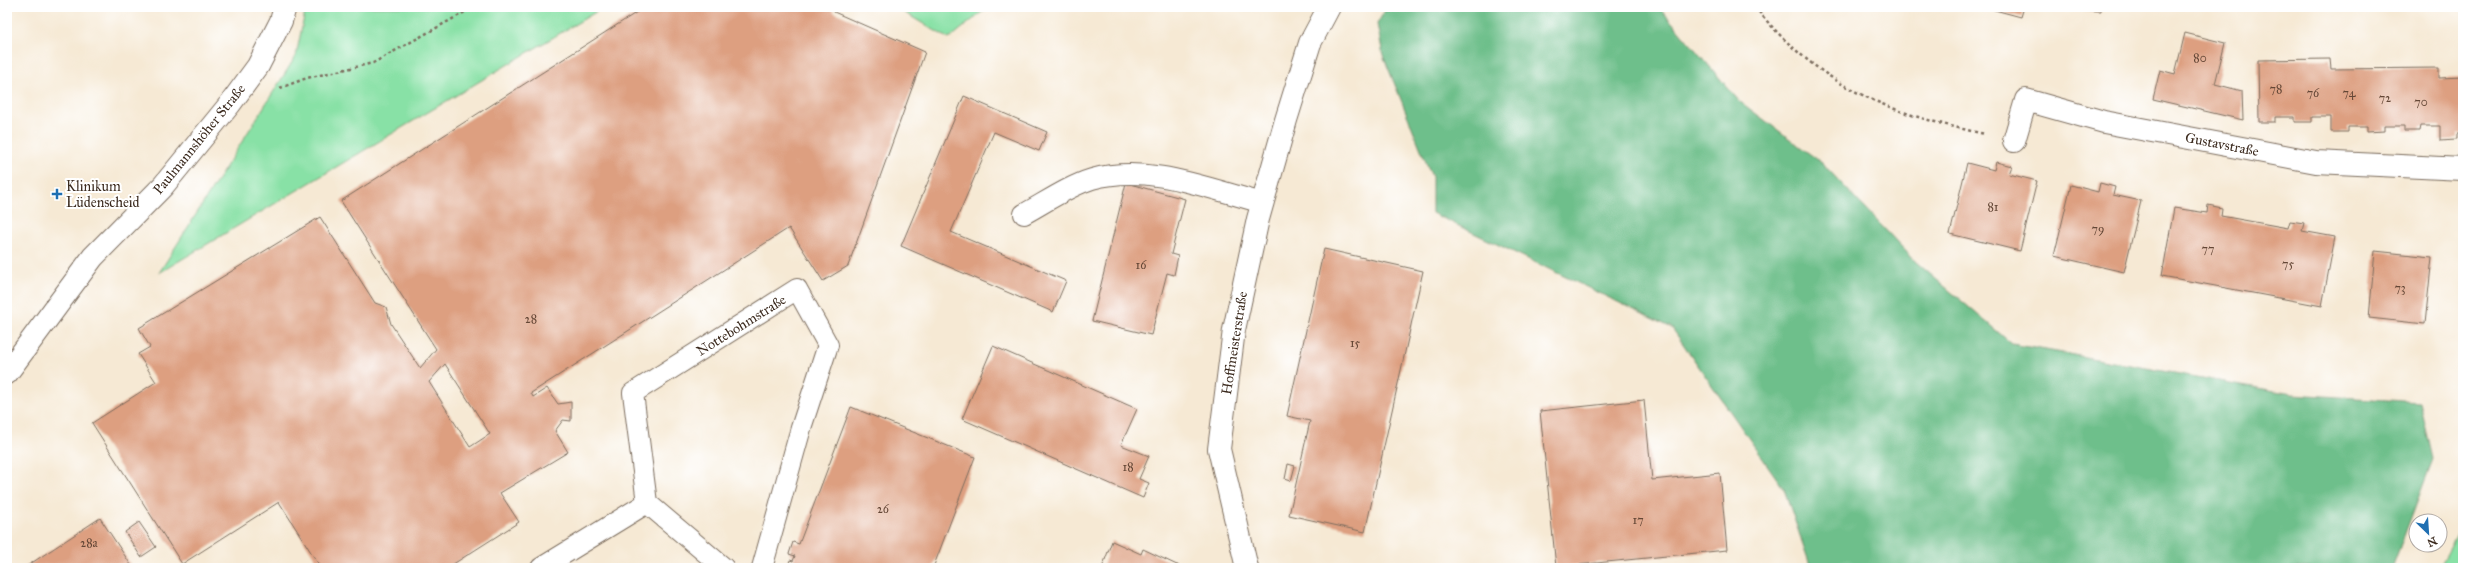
<svg xmlns="http://www.w3.org/2000/svg" width="2470" height="575" viewBox="0 0 2470 575" font-family="'IM FELL Great Primer',serif">
	<style>
		.green { fill: #88e1a6; stroke: #628662 }
		.forest { fill: #6ebf8b; stroke: #547454 }
		.building { fill: #dd9f80; fill-rule: evenodd }
		.lines { fill: none; stroke-linecap: round; stroke-linejoin: round }
		.service-casing { stroke: #7c6d5e; stroke-width: 22 }
		.minor-casing { stroke: #7c6d5e; stroke-width: 24 }
		.path { stroke: #7c6d5e; stroke-width: 2.5; stroke-dasharray: 3 3; stroke-linecap: butt }
		.service { stroke: #fff; stroke-width: 20 }
		.minor { stroke: #fff; stroke-width: 22 }
		.poi-dot { fill: #1f6fb2; stroke: #fff; stroke-width: 1.5 }
		.labels { text-anchor: middle; stroke-width: 4; stroke-linejoin: round; paint-order: stroke }
		.number-label { font-size: 12px; fill: #644736 }
		.street-label { font-size: 14px; fill: #3b2a1e; stroke: #fff }
		.poi-label { font-size: 14px; fill: #3b2a1e; stroke: #fff; text-anchor: start }
	</style>
	<rect width="100%" height="100%" fill="#fff"/>
	<filter id="ink" filterUnits="userSpaceOnUse"><feTurbulence type="fractalNoise" baseFrequency=".025" numOctaves="2"/><feDisplacementMap in="SourceGraphic" scale="8" xChannelSelector="R" yChannelSelector="G"/><feConvolveMatrix kernelMatrix="1 2 1 2 8 2 1 2 1" color-interpolation-filters="sRGB"/></filter>
	<filter id="wash" filterUnits="userSpaceOnUse"><feTurbulence type="fractalNoise" baseFrequency=".012" numOctaves="4" result="noise"/><feDisplacementMap in="SourceGraphic" scale="16" xChannelSelector="R" yChannelSelector="G"/><feGaussianBlur stdDeviation="0.9" result="paint"/><feColorMatrix in="noise" values="0 0 0 0 0 0 0 0 0 0 0 0 0 0 0 0 0 1.4 0 .05"/><feComposite in="paint" operator="in"/></filter>
	<g filter="url(#wash)">
		<rect width="100%" height="100%" fill="#f6e9d4"/>
		<!-- green -->
		<g class="green">
			<polygon points="306,7 604,7 159,273 296,56"/>
			<polygon points="895,7 988,7 949,39"/>
			<polygon points="2463,524 2463,568 2439,568"/>
		</g>
		<!-- forest -->
		<polygon class="forest" points="1387,7 1659,7 1739,101 1822,163 1916,262 2012,344 2292,394 2420,402 2433,459 2392,568 1811,568 1784,489 1672,328 1432,213 1432,177 1383,55 1377,24"/>
		<g id="blocks">
			<!-- building -->
			<g class="building">
				<path d="M645,7H831L834,12L925,52L848,266L823,281L789,228L531,393L533,397L547,388L558,404L571,402V421L563,420L555,431L568,452L500,493L519,522L447,568H321L279,502L182,564L92,423L156,382L138,354L150,347L139,328L320,217L375,303L386,307L391,324L420,368L436,349L341,201ZM445,364L490,434L470,447L429,382Z"/>
				<polygon points="1992,7 2024,7 2021,17 1991,9"/>
				<polygon points="2047,7 2101,7 2101,11 2047,9"/>
				<polygon points="2185,33 2225,43 2215,84 2242,91 2243,120 2153,99 2160,70 2175,74"/>
				<polygon points="2330,59 2331,69 2439,68 2439,78 2463,77 2463,134 2457,134 2457,139 2440,140 2440,126 2421,126 2420,131 2404,131 2404,126 2384,126 2384,131 2367,132 2367,127 2348,127 2348,132 2331,132 2331,117 2312,117 2312,122 2295,122 2295,117 2275,117 2275,122 2259,122 2258,60"/>
				<polygon points="964,96 1047,132 1039,151 994,132 951,232 1066,281 1053,312 901,246"/>
				<polygon points="1996,162 2012,166 2009,174 2037,181 2020,251 1950,234 1967,163 1994,170"/>
				<polygon points="1126,183 1185,199 1171,254 1178,256 1174,275 1167,273 1151,335 1092,321"/>
				<polygon points="2100,183 2115,187 2113,195 2141,201 2124,272 2054,256 2071,185 2098,192"/>
				<polygon points="2208,205 2222,208 2221,216 2288,228 2290,221 2304,223 2302,231 2335,237 2322,306 2162,276 2174,208 2207,213"/>
				<polygon points="1324,249 1423,271 1365,532 1289,515 1310,421 1287,416"/>
				<polygon points="2375,251 2432,257 2425,324 2369,318"/>
				<polygon points="993,346 1137,409 1121,445 1149,456 1139,479 1149,483 1143,498 962,419"/>
				<polygon points="1644,400 1652,480 1720,473 1727,550 1556,567 1540,411"/>
				<polygon points="851,407 975,457 933,568 787,568 790,560 793,561 795,556 789,554 793,542 799,544"/>
				<polygon points="1288,464 1295,466 1291,481 1285,479"/>
				<polygon points="100,518 133,568 24,568"/>
				<polygon points="139,522 156,547 141,557 125,532"/>
				<polygon points="1112,541 1141,554 1143,549 1179,566 1177,565 1175,568 1102,568"/>
			</g>
		</g>
	</g>
	<g filter="url(#ink)">
		<use href="#blocks" fill-opacity="0" stroke="#7c6d5e" stroke-width="1"/>
		<g class="lines">
			<defs>
				<g id="service">
					<path d="M1024,214C1046,202 1069,186 1092,179C1148,163 1209,189 1263,203"/>
					<polyline points="541,568 647,503"/>
					<polyline points="724,568 647,503 633,393 797,289 828,345 801,428 762,568"/>
				</g>
				<g id="minor">
					<polyline points="2014,141 2026,100 2104,122 2316,162 2463,169"/>
					<polyline points="7,373 93,257 163,186 230,104 258,66 281,21 285,7"/>
					<polyline points="1247,568 1219,449 1234,330 1258,219 1286,120 1310,43 1329,7"/>
				</g>
			</defs>
			<!-- service casing -->
			<use href="#service" class="service-casing"/>
			<!-- minor casing -->
			<use href="#minor" class="minor-casing"/>
			<!-- path -->
			<g class="path">
				<path d="M1755,7C1820,87 1887,113 1985,134"/>
				<polyline points="280,88 307,78 373,63 474,7"/>
			</g>
			<!-- service -->
			<use href="#service" class="service"/>
			<!-- minor -->
			<use href="#minor" class="minor"/>
		</g>
	</g>
	<!-- markers -->
	<path class="poi-dot" d="M55 188h4v4h4v4h-4v4h-4v-4h-4v-4h4z"/>
	<g class="labels">
		<!-- number labels -->
		<g class="number-label">
			<text x="2200" y="62">80</text>
			<text x="2276" y="93">78</text>
			<text x="2313" y="97">76</text>
			<text x="2349" y="97">74</text>
			<text x="2385" y="102">72</text>
			<text x="2421" y="106">70</text>
			<text x="1993" y="211">81</text>
			<text x="2098" y="233">79</text>
			<text x="2208" y="253">77</text>
			<text x="2288" y="268">75</text>
			<text x="1141" y="269">16</text>
			<text x="2400" y="292">73</text>
			<text x="531" y="323">28</text>
			<text x="1355" y="347">15</text>
			<text x="1128" y="471">18</text>
			<text x="883" y="513">26</text>
			<text x="1638" y="524">17</text>
			<text x="89" y="547">28a</text>
		</g>
		<!-- street labels -->
		<g class="street-label">
			<text transform="translate(199 139) rotate(-51)" y="5">Paulmannshöher Straße</text>
			<text transform="translate(2222 144) rotate(11)" y="5">Gustavstraße</text>
			<text transform="translate(741 325) rotate(-32)" y="5">Nottebohmstraße</text>
			<text transform="translate(1234 343) rotate(-81)" y="5">Hoffmeisterstraße</text>
		</g>
		<!-- poi labels -->
		<g class="poi-label">
			<text x="66" y="191">Klinikum<tspan x="66" dy="16">Lüdenscheid</tspan></text>
		</g>
	</g>
	<!-- margin -->
	<rect width="2470" height="575" fill="none" stroke="#fff" stroke-width="24"/>
	<!-- north arrow -->
	<g transform="translate(2428 533) rotate(155)"><circle r="19" fill="#ffffff" stroke="#b1aaa5"/>
	<path d="M0-3L7 15L0 10L-7 15Z" fill="#1f6fb2"/>
	<text y="-6" font-size="11" font-weight="bold" text-anchor="middle" fill="#3b2a1e">N</text>
	</g>
</svg>
